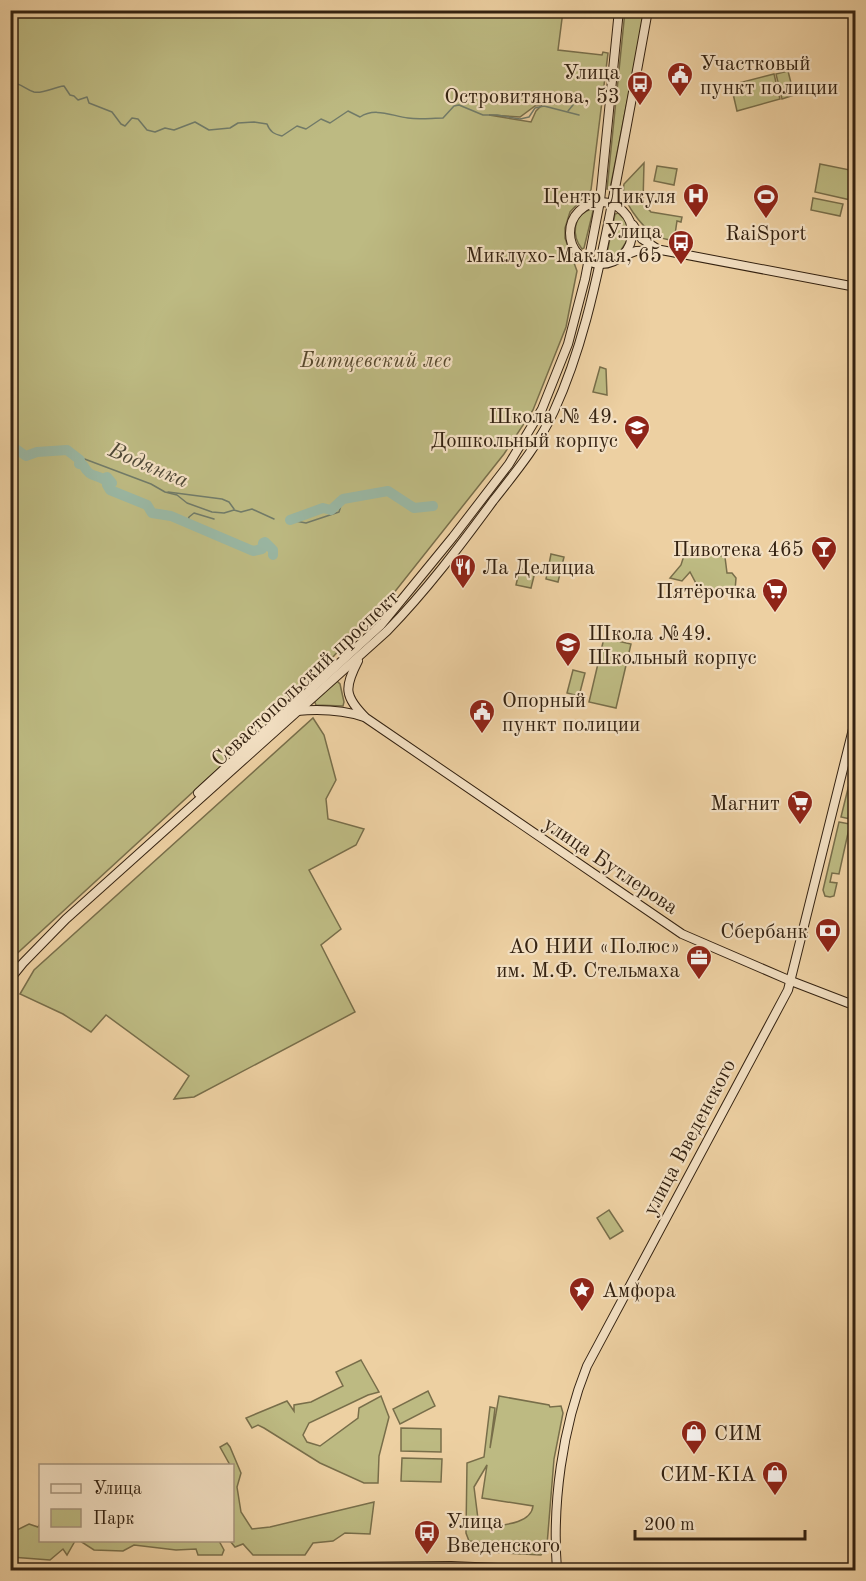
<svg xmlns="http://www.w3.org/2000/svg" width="866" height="1581" viewBox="0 0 866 1581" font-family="'Old Standard TT',serif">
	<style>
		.green { fill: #bdba82; stroke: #786e4a; stroke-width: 1.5; fill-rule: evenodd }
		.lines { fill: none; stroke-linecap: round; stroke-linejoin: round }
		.stream { stroke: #717b69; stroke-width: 1.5 }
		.river { stroke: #9ab7a3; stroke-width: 10 }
		.secondary-casing { stroke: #342211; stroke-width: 10 }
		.secondary { stroke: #f3e0c3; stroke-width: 8 }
		.labels { text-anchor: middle; stroke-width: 4.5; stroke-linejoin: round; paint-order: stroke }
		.poi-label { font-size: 21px; fill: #342211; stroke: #f3e0c3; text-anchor: end }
		.park-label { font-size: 21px; font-style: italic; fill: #56482d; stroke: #f3e0c3 }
		.street-label { font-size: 21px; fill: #342211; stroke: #f3e0c3 }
		.water-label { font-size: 22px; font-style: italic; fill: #4e4736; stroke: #f3e0c3 }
	</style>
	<rect width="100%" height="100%" fill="#edd0a2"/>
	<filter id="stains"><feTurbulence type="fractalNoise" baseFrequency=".00333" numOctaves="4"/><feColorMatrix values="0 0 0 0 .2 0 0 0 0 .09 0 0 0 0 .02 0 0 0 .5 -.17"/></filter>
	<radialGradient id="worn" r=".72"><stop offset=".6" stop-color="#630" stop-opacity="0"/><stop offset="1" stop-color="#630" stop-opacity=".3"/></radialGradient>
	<!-- green -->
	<g class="green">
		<path d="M11,10L563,11L558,50L602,55L603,52L608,53L591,190L570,212L565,228V238L577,271L575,281L566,327L533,410L504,454L374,618L340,649L304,690L11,959ZM542,105L536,111L531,122L489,115L520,117L535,106Z"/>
		<polygon points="625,11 645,11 610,189 607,189"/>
		<polygon points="788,71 794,95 782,99 776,74"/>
		<polygon points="774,74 780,99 737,111 731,85"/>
		<path d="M644,163L643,203L651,212L682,217L681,222L677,221L674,241C667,239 661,239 655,235C642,227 620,200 624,184Z"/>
		<polygon points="820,164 855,171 855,201 815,192"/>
		<polygon points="657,166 677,169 674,185 654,181"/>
		<polygon points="813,198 843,204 840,216 811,210"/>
		<path d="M591,209L593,211L584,248L582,249C571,235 573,215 591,209Z"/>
		<polygon points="618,213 627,222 628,239 618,255 606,258 615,214"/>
		<polygon points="600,367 606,369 607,395 593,392"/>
		<path d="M687,546L725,557L727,573H732L736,578L735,591C722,588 711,591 698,587L690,572L682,581L670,578L681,565Z"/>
		<polygon points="551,554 564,557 558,582 546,579"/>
		<polygon points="520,568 535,572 531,588 516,585"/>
		<polygon points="604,638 631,644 616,708 589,702"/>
		<polygon points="573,670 585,673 579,696 567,693"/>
		<polygon points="337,681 340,684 344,702 343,706 316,705 314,700"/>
		<polygon points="313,718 324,735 336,780 326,799 328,819 364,829 356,845 309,870 341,929 321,945 355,1012 194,1097 174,1099 189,1076 106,1015 91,1032 63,1014 20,994 34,970"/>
		<polygon points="855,760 855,820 841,817"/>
		<polygon points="839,822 850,824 839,874 832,873 830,882 837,883 834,896 830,897 825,896 823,890"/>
		<polygon points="609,1210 623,1231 610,1239 597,1218"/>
		<polygon points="361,1360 379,1392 368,1395 309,1423 303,1435 307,1442 320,1446 358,1418 359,1408 381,1396 389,1417 379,1456 378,1483 364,1483 320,1463 264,1428 258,1425 252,1428 246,1418 287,1401 294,1411 294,1405 311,1402 343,1386 336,1372"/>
		<polygon points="428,1391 435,1406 400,1424 393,1409"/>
		<path d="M499,1396L549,1405L550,1407L561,1406L563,1413L554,1459L547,1545L541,1555L469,1551L473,1547H498L503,1544L469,1541L466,1533L467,1463L484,1457L490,1407L495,1408L490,1448ZM487,1465L482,1498L533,1506C531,1524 502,1525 487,1527L478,1519L474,1487Z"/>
		<polygon points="401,1428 441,1429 441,1452 401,1451"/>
		<polygon points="227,1443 230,1447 241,1473 237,1487 241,1512 252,1529 270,1527 374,1502 370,1534 345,1533 333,1541 313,1543 305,1555 253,1555 243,1544 235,1547 230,1541 232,1540 232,1466 230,1465 220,1447"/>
		<polygon points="402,1458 442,1459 441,1482 401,1481"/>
		<polygon points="29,1524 38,1527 40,1524 40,1540 75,1541 67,1555 63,1549 50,1560 11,1557 11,1533"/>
		<polygon points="80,1541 219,1541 224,1550 222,1555 198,1555 196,1549 176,1550 134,1545 123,1551 94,1550"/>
	</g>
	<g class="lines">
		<!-- stream -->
		<g class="stream">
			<path d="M10,82C21,83 25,89 34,92C43,94 54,87 64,86L70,95L74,96L78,100L87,97L89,103L112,112L121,124L125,126L132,118L138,119L147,130L155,132L165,128L174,130L195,122L209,130L230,128L238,123L254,122L267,124C270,132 274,134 282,136L297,126L306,129L321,119L330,123L348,111L360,117C375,107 392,116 408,118C419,120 432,118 443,118L454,106L459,105L483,115H497L520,119L529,117L535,108L544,106L579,115"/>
			<polyline points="568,111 573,105"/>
			<polyline points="74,455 151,484 165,492 177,495 187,503 212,512 224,513 234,510 241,512 252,509 274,519"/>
			<polyline points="168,492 222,499 229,502 234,509"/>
			<polyline points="290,520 306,523 339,512 343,499"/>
			<polyline points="187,523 189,517 194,513 214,519"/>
		</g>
		<!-- river -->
		<g class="river">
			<path d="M10,445L26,456L37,452L67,450L80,460L79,464L83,465C90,477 93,474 103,479L107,477L112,483L107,485L110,490L147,505L152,513L171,516L253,551L262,549L263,543L265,542L273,550V555"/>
			<polyline points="290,520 323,508 331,510 343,499 388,491 414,508 433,506"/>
		</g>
		<defs>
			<g id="secondary">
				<circle cx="601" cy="233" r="31"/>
				<polyline points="633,225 642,239 656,248"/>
				<polyline points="620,257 636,251 661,250 856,287"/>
				<path d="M358,661C344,688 344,696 366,718L682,934L791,981L856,1006"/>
				<path d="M297,711C320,709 343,710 364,717"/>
				<polyline points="198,793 381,625 453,537 509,464 542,409 568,344 585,279 600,201 619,10"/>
				<path d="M10,979L23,963L66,919L387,631C426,591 460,546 493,501C515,473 539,444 554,411C581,352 595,288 608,224C622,153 635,82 648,10"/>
				<polyline points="10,1570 451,1566 543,1570"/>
				<path d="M557,1570C552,1504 562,1428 587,1366L788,990L856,717"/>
			</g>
		</defs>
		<!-- secondary casing -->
		<use href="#secondary" class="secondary-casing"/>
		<!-- secondary -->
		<use href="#secondary" class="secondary"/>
	</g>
	<!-- icons -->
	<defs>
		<symbol id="civic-pin" viewBox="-11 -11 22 30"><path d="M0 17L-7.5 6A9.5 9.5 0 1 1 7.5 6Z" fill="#8f2418" stroke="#f3e0c3"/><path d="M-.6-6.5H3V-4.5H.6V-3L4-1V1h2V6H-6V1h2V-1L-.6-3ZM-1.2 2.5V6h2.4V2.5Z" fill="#fff"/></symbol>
		<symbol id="bus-pin" viewBox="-11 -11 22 30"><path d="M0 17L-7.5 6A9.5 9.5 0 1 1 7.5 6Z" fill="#8f2418" stroke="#f3e0c3"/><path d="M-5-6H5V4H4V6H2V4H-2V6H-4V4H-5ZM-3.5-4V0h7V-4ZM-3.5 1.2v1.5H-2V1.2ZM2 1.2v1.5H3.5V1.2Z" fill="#fff"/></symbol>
		<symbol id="hospital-pin" viewBox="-11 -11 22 30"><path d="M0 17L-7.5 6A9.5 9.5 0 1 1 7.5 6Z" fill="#8f2418" stroke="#f3e0c3"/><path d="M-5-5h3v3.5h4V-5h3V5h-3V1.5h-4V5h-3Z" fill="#fff"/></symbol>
		<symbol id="stadium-pin" viewBox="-11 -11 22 30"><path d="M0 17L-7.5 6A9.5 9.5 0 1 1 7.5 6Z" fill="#8f2418" stroke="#f3e0c3"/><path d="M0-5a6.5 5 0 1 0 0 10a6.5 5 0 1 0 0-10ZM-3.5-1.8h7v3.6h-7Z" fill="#fff"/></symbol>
		<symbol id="school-pin" viewBox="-11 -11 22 30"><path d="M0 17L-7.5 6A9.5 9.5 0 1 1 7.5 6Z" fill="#8f2418" stroke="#f3e0c3"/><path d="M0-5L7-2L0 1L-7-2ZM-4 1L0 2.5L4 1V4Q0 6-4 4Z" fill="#fff"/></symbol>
		<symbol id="bar-pin" viewBox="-11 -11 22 30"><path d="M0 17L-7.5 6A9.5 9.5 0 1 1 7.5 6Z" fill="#8f2418" stroke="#f3e0c3"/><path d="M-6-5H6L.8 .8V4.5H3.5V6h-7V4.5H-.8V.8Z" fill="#fff"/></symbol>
		<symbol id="restaurant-pin" viewBox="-11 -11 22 30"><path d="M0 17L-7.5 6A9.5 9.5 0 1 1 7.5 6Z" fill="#8f2418" stroke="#f3e0c3"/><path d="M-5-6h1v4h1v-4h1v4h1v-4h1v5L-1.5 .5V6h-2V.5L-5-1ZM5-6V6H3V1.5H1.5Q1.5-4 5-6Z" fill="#fff"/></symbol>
		<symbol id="supermarket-pin" viewBox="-11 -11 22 30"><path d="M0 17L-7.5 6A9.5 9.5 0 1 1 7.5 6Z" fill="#8f2418" stroke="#f3e0c3"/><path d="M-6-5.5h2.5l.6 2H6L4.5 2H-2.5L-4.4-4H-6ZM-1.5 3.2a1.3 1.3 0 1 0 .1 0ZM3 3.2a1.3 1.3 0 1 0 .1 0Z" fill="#fff"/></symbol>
		<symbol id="bank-pin" viewBox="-11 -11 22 30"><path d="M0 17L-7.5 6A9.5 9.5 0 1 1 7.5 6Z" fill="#8f2418" stroke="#f3e0c3"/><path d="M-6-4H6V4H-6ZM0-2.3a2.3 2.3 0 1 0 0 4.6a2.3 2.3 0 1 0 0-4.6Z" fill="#fff"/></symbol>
		<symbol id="office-pin" viewBox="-11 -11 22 30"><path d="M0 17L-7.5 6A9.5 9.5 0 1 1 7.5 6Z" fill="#8f2418" stroke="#f3e0c3"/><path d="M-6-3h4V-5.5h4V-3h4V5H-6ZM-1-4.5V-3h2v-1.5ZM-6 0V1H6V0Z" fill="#fff"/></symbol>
		<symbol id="sight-pin" viewBox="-11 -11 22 30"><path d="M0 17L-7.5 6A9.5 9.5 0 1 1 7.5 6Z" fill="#8f2418" stroke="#f3e0c3"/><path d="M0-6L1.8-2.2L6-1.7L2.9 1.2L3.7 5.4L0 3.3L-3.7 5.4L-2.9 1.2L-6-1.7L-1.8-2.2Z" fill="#fff"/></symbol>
		<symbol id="shop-pin" viewBox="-11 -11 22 30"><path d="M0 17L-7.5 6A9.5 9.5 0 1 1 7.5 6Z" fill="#8f2418" stroke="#f3e0c3"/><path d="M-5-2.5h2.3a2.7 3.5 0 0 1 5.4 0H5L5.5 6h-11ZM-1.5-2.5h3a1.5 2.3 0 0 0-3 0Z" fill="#fff"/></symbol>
	</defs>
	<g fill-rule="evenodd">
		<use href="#civic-pin" x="665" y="60" width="30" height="40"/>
		<use href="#bus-pin" x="625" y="69" width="30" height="40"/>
		<use href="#hospital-pin" x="681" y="181" width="30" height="40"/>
		<use href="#stadium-pin" x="751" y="182" width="30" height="40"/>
		<use href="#bus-pin" x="666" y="228" width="30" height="40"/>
		<use href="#school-pin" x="622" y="413" width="30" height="40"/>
		<use href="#bar-pin" x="809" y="534" width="30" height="40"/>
		<use href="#restaurant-pin" x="448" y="552" width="30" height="40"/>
		<use href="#supermarket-pin" x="760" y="576" width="30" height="40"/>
		<use href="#school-pin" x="553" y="630" width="30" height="40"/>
		<use href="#civic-pin" x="467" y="697" width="30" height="40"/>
		<use href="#supermarket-pin" x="785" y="788" width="30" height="40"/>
		<use href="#bank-pin" x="813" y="916" width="30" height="40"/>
		<use href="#office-pin" x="684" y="943" width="30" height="40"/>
		<use href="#sight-pin" x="567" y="1275" width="30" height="40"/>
		<use href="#shop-pin" x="679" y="1418" width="30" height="40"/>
		<use href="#shop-pin" x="760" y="1459" width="30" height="40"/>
		<use href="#bus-pin" x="412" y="1518" width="30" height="40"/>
	</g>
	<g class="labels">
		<!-- poi labels -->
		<g class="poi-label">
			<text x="700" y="70" text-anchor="start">Участковый<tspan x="700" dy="24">пункт полиции</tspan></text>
			<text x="620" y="79">Улица<tspan x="620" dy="24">Островитянова, 53</tspan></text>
			<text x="676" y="203">Центр Дикуля</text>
			<text x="662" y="238">Улица<tspan x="662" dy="24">Миклухо-Маклая, 65</tspan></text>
			<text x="766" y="240" text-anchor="middle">RaiSport</text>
			<text x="618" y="423">Школа № 49.<tspan x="618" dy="24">Дошкольный корпус</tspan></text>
			<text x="804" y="556">Пивотека 465</text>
			<text x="482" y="574" text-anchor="start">Ла Делициа</text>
			<text x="756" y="598">Пятёрочка</text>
			<text x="588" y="640" text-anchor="start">Школа №49.<tspan x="588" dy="24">Школьный корпус</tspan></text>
			<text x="502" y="707" text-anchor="start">Опорный<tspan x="502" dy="24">пункт полиции</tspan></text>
			<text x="780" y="810">Магнит</text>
			<text x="808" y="938">Сбербанк</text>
			<text x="680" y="953">АО НИИ «Полюс»<tspan x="680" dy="24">им. М.Ф. Стельмаха</tspan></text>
			<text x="602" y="1297" text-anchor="start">Амфора</text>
			<text x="714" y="1440" text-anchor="start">СИМ</text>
			<text x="756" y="1481">СИМ-KIA</text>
			<text x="446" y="1528" text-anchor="start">Улица<tspan x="446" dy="24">Введенского</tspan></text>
		</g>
		<!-- park labels -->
		<g class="park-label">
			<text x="376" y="367">Битцевский лес</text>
		</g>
		<!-- street labels -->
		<g class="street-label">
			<text transform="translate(305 678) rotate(-43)" y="7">Севастопольский проспект</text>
			<text transform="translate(611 865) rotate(34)" y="7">улица Бутлерова</text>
			<text transform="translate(689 1137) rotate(-62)" y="7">улица Введенского</text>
		</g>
		<!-- water labels -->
		<g class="water-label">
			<text transform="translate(149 464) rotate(23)" y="8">Водянка</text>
		</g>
	</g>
	<!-- margin -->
	<rect width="866" height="1581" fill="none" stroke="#edd0a2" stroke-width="36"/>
	<rect x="12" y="12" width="842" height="1557" fill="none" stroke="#342211" stroke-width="3"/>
	<rect x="18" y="18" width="830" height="1545" fill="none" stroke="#342211" stroke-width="1.5"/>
	<!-- legend -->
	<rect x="39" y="1464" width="195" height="78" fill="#f3e0c3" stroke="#a7947c" stroke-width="1.5"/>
	<rect x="51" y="1484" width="30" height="9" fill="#f3e0c3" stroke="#a7947c" stroke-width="1.5"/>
	<text x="93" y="1494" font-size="18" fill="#342211">Улица</text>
	<rect x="51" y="1509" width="30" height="18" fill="#bdba82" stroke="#a7947c" stroke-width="1.5"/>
	<text x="93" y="1524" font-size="18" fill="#342211">Парк</text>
	<!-- scale -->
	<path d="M635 1530v9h170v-9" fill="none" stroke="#342211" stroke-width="3"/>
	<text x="644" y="1530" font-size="18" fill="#342211" stroke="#f3e0c3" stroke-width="4.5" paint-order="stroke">200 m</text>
	<rect width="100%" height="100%" filter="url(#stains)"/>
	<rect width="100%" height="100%" fill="url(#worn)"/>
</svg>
